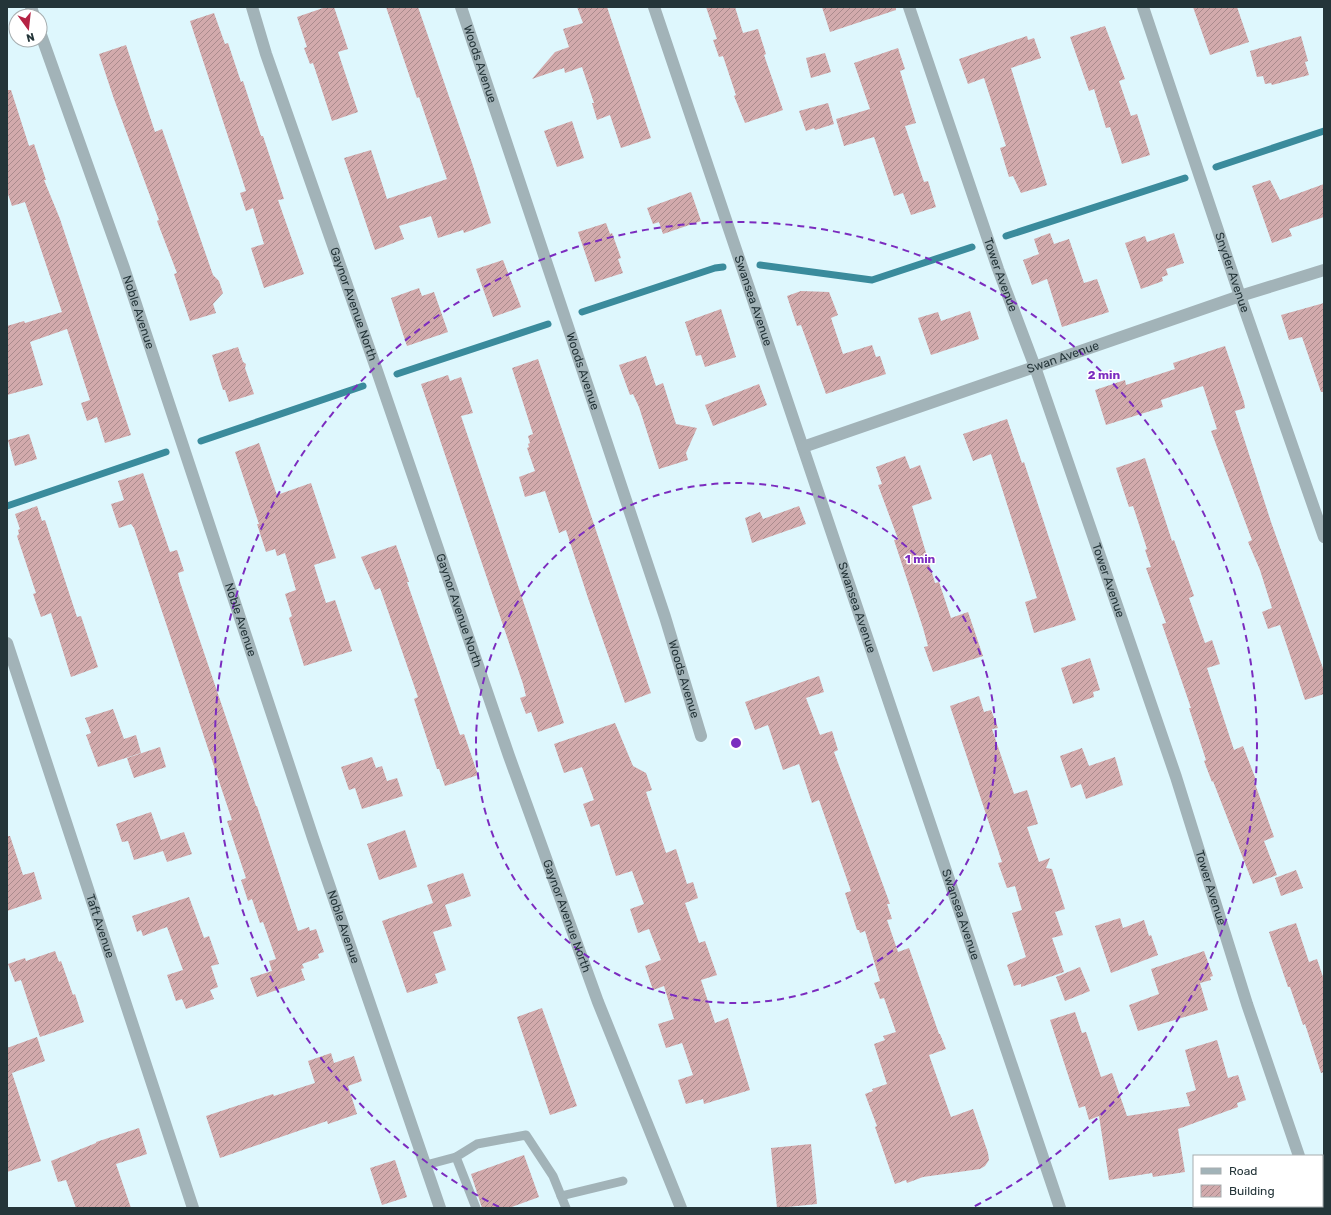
<svg xmlns="http://www.w3.org/2000/svg" width="1331" height="1215" viewBox="0 0 1331 1215" font-family="Rubik,sans-serif">
	<style>
		.lines { fill: none; stroke-linecap: round; stroke-linejoin: round }
		.stream { stroke: #3a8b9c; stroke-width: 7 }
		.building { fill: url(#building-hatch) }
		.service { stroke: #a2b3b8; stroke-width: 9 }
		.minor { stroke: #a2b3b8; stroke-width: 12 }
		.ring { fill: none; stroke: #7b2cbf; stroke-width: 2; stroke-dasharray: 7 5 }
		.labels { text-anchor: middle; stroke-width: 3; stroke-linejoin: round; paint-order: stroke }
		.street-label { font-size: 12px; fill: #243539; stroke: #fff }
		.centre { fill: #7b2cbf; stroke: #fff; stroke-width: 2 }
		.ring-label { font-size: 12px; text-anchor: middle; font-weight: bold; fill: #7b2cbf; stroke: #fff; stroke-width: 3; stroke-linejoin: round; paint-order: stroke }
	</style>
	<defs>
		<pattern id="building-hatch" width="6" height="6" patternUnits="userSpaceOnUse"><rect width="6" height="6" fill="#d2aaac"/><path d="M-1 1l2-2M0 6l6-6M5 7l2-2" fill="none" stroke="#aa8b8d"/></pattern>
	</defs>
	<rect width="100%" height="100%" fill="#def7fd"/>
	<g class="lines">
		<!-- stream -->
		<g class="stream">
			<polyline points="1216,167 1324,131"/>
			<polyline points="1006,236 1185,178"/>
			<polyline points="760,265 872,280 972,247"/>
			<polyline points="582,312 715,268 723,267"/>
			<polyline points="397,374 548,324"/>
			<polyline points="201,441 363,386"/>
			<polyline points="7,506 166,452"/>
		</g>
	</g>
	<!-- building -->
	<g class="building">
		<polygon points="326,7 334,7 348,49 338,52 358,112 332,121 313,63 310,64 304,48 307,47 297,17"/>
		<polygon points="386,7 418,7 472,163 491,223 464,233 463,230 438,238 431,216 399,226 404,239 375,250 344,158 371,150 387,199 447,179 419,97 417,98"/>
		<polygon points="577,7 607,7 651,138 621,148 610,115 597,120 592,103 594,103 582,67 565,73 564,68 532,79 555,52 569,47 563,29 583,23"/>
		<polygon points="706,7 735,7 743,33 758,29 766,54 764,55 783,110 745,123 734,96 736,95 723,56 719,57 713,40 717,39"/>
		<polygon points="822,7 896,7 896,10 830,32"/>
		<polygon points="1193,7 1237,7 1249,42 1210,55"/>
		<polygon points="214,13 225,44 228,43 241,82 243,81 261,136 263,136 284,199 278,200 304,274 264,288 251,248 264,244 253,208 246,211 240,193 246,191 190,21"/>
		<polygon points="1105,26 1125,79 1119,81 1131,116 1137,114 1150,155 1122,164 1110,127 1106,128 1094,89 1089,91 1070,37"/>
		<polygon points="1027,36 1028,40 1034,38 1041,58 1011,68 1047,185 1021,193 1013,176 1009,177 1000,148 1006,146 984,78 968,84 959,59"/>
		<polygon points="1301,36 1308,61 1305,62 1309,75 1272,85 1271,83 1265,84 1263,76 1257,77 1250,51"/>
		<polygon points="126,45 155,132 162,129 213,275 219,281 223,293 213,304 216,313 190,321 174,274 177,273 157,221 159,220 114,99 99,54"/>
		<polygon points="898,48 905,69 900,71 916,123 905,126 924,182 928,181 936,207 911,215 903,193 894,196 874,137 844,146 836,119 870,109 854,63"/>
		<polygon points="825,53 831,72 811,78 806,58"/>
		<polygon points="7,90 11,90 29,146 34,144 46,180 44,180 60,219 131,435 105,443 97,417 87,421 81,403 90,400 67,329 30,342 43,385 7,395 7,326 24,321 25,323 62,312 25,202 12,206 7,191"/>
		<polygon points="828,103 834,124 815,130 814,128 806,131 799,111"/>
		<polygon points="572,121 584,158 557,167 544,131"/>
		<polygon points="1270,180 1280,200 1324,184 1324,217 1289,229 1292,236 1272,243 1252,186"/>
		<polygon points="691,192 701,221 663,234 659,222 653,224 647,208"/>
		<polygon points="606,223 610,234 612,233 621,258 618,259 623,273 595,282 578,232"/>
		<polygon points="1050,233 1054,244 1069,239 1084,283 1097,279 1109,312 1062,327 1047,279 1032,285 1023,260 1039,254 1034,239"/>
		<polygon points="1174,233 1184,263 1166,269 1168,275 1162,277 1163,281 1141,289 1125,243 1145,236 1147,242"/>
		<polygon points="503,260 521,307 493,317 476,269"/>
		<polygon points="419,288 422,296 434,292 448,332 407,346 391,298"/>
		<polygon points="801,291 829,292 838,315 831,318 843,354 872,345 876,357 880,356 886,374 826,394 801,325 797,326 787,296"/>
		<polygon points="1324,303 1324,392 1321,392 1302,337 1289,340 1281,315"/>
		<polygon points="721,309 736,357 705,367 701,355 696,356 685,322"/>
		<polygon points="970,311 979,339 931,355 918,318 938,312 941,321"/>
		<polygon points="1225,346 1244,402 1245,408 1235,411 1271,522 1324,671 1324,694 1305,700 1280,625 1268,629 1262,612 1272,608 1260,570 1248,542 1252,540 1211,431 1217,429 1203,386 1161,400 1163,407 1106,425 1095,390 1125,380 1126,385 1175,369 1173,363"/>
		<polygon points="238,347 243,362 246,364 245,368 254,394 229,402 225,390 223,390 212,355"/>
		<polygon points="646,356 656,386 663,383 676,424 697,428 686,453 688,460 659,469 639,407 633,394 630,395 619,365"/>
		<polygon points="538,359 651,693 625,703 588,598 566,530 559,533 545,491 525,497 519,477 535,471 527,448 529,447 528,444 530,443 528,436 533,434 512,368"/>
		<polygon points="448,375 450,381 461,377 473,413 461,416 564,723 538,732 531,712 526,714 520,698 526,696 523,684 421,384"/>
		<polygon points="759,384 767,405 713,426 705,405"/>
		<polygon points="1007,419 1022,463 1024,462 1076,620 1034,633 1025,602 1037,598 991,454 973,461 963,434"/>
		<polygon points="29,434 37,459 15,466 8,440"/>
		<polygon points="259,443 277,495 311,483 336,558 314,565 326,603 335,600 352,651 304,666 289,618 292,616 285,594 296,590 285,553 277,556 275,549 266,552 257,524 259,524 235,452"/>
		<polygon points="905,456 910,469 920,465 932,499 912,506 935,583 939,582 951,618 968,612 983,656 933,672 924,647 928,646 923,628 894,540 898,539 878,485 882,484 876,467"/>
		<polygon points="1145,458 1172,541 1174,540 1194,596 1189,598 1205,643 1212,640 1220,664 1207,668 1234,750 1243,746 1256,780 1254,781 1274,837 1264,841 1277,875 1253,884 1213,781 1212,782 1204,761 1206,760 1189,708 1191,708 1162,624 1166,623 1146,568 1151,567 1145,550 1147,549 1133,506 1129,507 1116,468"/>
		<polygon points="143,473 170,552 177,550 184,571 178,573 180,582 256,806 257,806 298,931 309,927 310,931 316,929 324,952 318,954 319,958 302,964 304,968 301,969 305,980 257,997 250,978 272,971 269,961 276,959 263,922 260,923 252,899 248,901 241,880 246,878 227,821 232,820 134,528 131,524 119,528 111,504 124,500 118,481"/>
		<polygon points="37,506 42,521 45,520 77,617 81,616 98,667 71,677 51,613 41,617 33,594 36,593 17,536 19,534 18,530 20,529 15,514"/>
		<polygon points="799,506 806,524 752,543 745,518 760,512 763,519"/>
		<polygon points="396,545 409,582 407,582 453,715 460,735 464,734 478,775 445,786 439,769 437,769 414,699 418,697 380,588 375,590 361,557"/>
		<polygon points="1090,658 1100,690 1093,692 1094,697 1073,704 1061,668"/>
		<polygon points="819,676 824,692 806,698 820,735 832,731 838,750 834,752 890,904 887,904 892,919 887,920 898,952 909,948 939,1034 940,1034 946,1049 929,1055 951,1117 973,1109 988,1153 989,1160 985,1166 980,1169 923,1177 907,1183 906,1180 895,1184 875,1127 877,1126 865,1094 873,1091 872,1089 887,1084 874,1044 885,1040 883,1036 896,1032 884,998 880,999 874,983 880,981 865,931 860,933 859,930 857,930 845,893 851,891 819,800 812,803 799,764 783,770 768,725 755,730 745,702"/>
		<polygon points="979,696 984,712 991,710 998,728 992,729 1014,794 1027,790 1038,824 1027,827 1039,862 1050,858 1046,868 1052,869 1065,909 1055,912 1063,935 1052,938 1064,972 1021,987 1021,984 1014,986 1007,965 1026,957 1012,913 1022,910 1015,886 1007,888 998,863 1002,862 950,706"/>
		<polygon points="113,709 124,739 136,735 141,753 98,767 86,735 91,733 85,718"/>
		<polygon points="615,723 633,766 646,773 652,790 646,792 666,853 676,849 687,884 693,882 698,898 685,903 699,943 705,941 717,975 701,980 715,1023 728,1018 750,1090 704,1104 703,1099 686,1104 678,1080 693,1075 682,1043 666,1048 658,1024 674,1019 664,986 653,990 645,966 661,960 649,929 638,933 630,909 644,904 632,871 616,876 599,824 591,827 583,804 594,800 582,767 564,773 554,744"/>
		<polygon points="160,747 166,767 134,778 127,758"/>
		<polygon points="1082,748 1089,766 1115,757 1123,785 1086,799 1081,784 1071,788 1060,756"/>
		<polygon points="372,757 376,768 382,766 387,781 397,778 403,796 362,809 355,788 349,790 341,767"/>
		<polygon points="151,812 161,840 184,832 192,854 167,862 163,851 134,860 128,841 122,842 116,824"/>
		<polygon points="405,830 417,867 379,880 367,844"/>
		<polygon points="7,836 10,836 23,875 34,872 42,899 7,911"/>
		<polygon points="1296,870 1303,888 1281,896 1275,878"/>
		<polygon points="463,873 471,896 445,905 452,926 433,932 446,970 435,974 438,983 407,993 382,921 433,903 427,885"/>
		<polygon points="189,897 204,938 209,936 219,964 211,966 218,987 210,990 214,999 186,1009 182,999 176,1001 167,975 183,970 167,927 143,936 141,930 137,932 132,916"/>
		<polygon points="1120,918 1123,928 1144,920 1149,936 1151,935 1158,955 1111,973 1095,926"/>
		<polygon points="1296,923 1309,962 1317,959 1324,980 1324,1072 1321,1073 1305,1024 1303,1025 1290,987 1288,987 1269,932"/>
		<polygon points="55,951 59,962 61,961 73,995 75,994 84,1022 40,1037 21,980 15,982 8,964 25,958 26,961"/>
		<polygon points="1204,951 1213,976 1210,977 1211,980 1200,983 1208,1010 1138,1031 1129,1005 1159,994 1151,969"/>
		<polygon points="1080,967 1090,991 1065,1001 1056,977"/>
		<polygon points="542,1008 577,1106 550,1115 517,1017"/>
		<polygon points="1075,1012 1082,1033 1086,1032 1101,1077 1112,1073 1127,1116 1190,1106 1186,1093 1196,1090 1185,1050 1217,1040 1228,1078 1238,1075 1246,1100 1237,1103 1238,1107 1178,1129 1185,1172 1153,1177 1152,1173 1109,1180 1099,1116 1089,1120 1085,1106 1079,1108 1050,1020"/>
		<polygon points="37,1037 45,1061 12,1073 41,1161 7,1172 7,1048"/>
		<polygon points="331,1053 334,1063 354,1056 362,1081 348,1086 357,1114 328,1124 327,1121 220,1158 206,1116 273,1094 274,1096 315,1083 308,1061"/>
		<polygon points="139,1128 147,1154 116,1164 131,1208 76,1208 66,1180 58,1182 51,1161 96,1143 96,1142"/>
		<polygon points="811,1144 817,1204 777,1208 771,1148"/>
		<polygon points="524,1155 539,1197 509,1208 482,1208 471,1174"/>
		<polygon points="395,1160 407,1197 382,1205 370,1168"/>
	</g>
	<g class="lines">
		<!-- service -->
		<g class="service">
			<polyline points="426,1165 456,1157"/>
			<polyline points="1322,1173 1324,1172"/>
			<polyline points="561,1196 623,1181"/>
			<polyline points="476,1208 456,1157 477,1144 526,1135 553,1176 566,1208"/>
		</g>
		<!-- minor -->
		<g class="minor">
			<polyline points="31,7 34,16"/>
			<path id="s1" d="M252,7L266,54L376,368L509,756L598,1002L681,1208"/>
			<path id="s2" d="M461,7L665,617L701,736"/>
			<path id="s3" d="M654,7L1060,1208"/>
			<path id="s4" d="M909,7L998,269L1035,367L1176,777L1247,1004L1299,1156"/>
			<path id="s5" d="M1143,7L1240,296L1324,537"/>
			<path id="s6" d="M40,32L124,268L313,838L440,1208"/>
			<path id="s7" d="M803,447L1240,296L1324,270"/>
			<path id="s8" d="M7,643L193,1208"/>
			<polyline points="1314,1206 1314,1208"/>
		</g>
	</g>
	<!-- distance rings -->
	<g class="ring">
		<circle cx="736" cy="743" r="260"/>
		<path d="M499 1207A521 521 0 1 1 973 1207"/>
	</g>
	<g class="labels">
		<!-- street labels -->
		<g class="street-label">
			<text dy="4" stroke="none"><textPath href="#s2" startOffset="60">Woods Avenue</textPath></text>
			<text dy="4" stroke="none"><textPath href="#s5" startOffset="280">Snyder Avenue</textPath></text>
			<text dy="4" stroke="none"><textPath href="#s4" startOffset="283">Tower Avenue</textPath></text>
			<text dy="4" stroke="none"><textPath href="#s3" startOffset="310">Swansea Avenue</textPath></text>
			<text dy="4" stroke="none"><textPath href="#s1" startOffset="314">Gaynor Avenue North</textPath></text>
			<text dy="4" stroke="none"><textPath href="#s6" startOffset="297">Noble Avenue</textPath></text>
			<text dy="4" stroke="none"><textPath href="#s7" startOffset="275">Swan Avenue</textPath></text>
			<text dy="4" stroke="none"><textPath href="#s2" startOffset="384">Woods Avenue</textPath></text>
			<text dy="4" stroke="none"><textPath href="#s4" startOffset="607">Tower Avenue</textPath></text>
			<text dy="4" stroke="none"><textPath href="#s3" startOffset="634">Swansea Avenue</textPath></text>
			<text dy="4" stroke="none"><textPath href="#s1" startOffset="638">Gaynor Avenue North</textPath></text>
			<text dy="4" stroke="none"><textPath href="#s6" startOffset="621">Noble Avenue</textPath></text>
			<text dy="4" stroke="none"><textPath href="#s2" startOffset="708">Woods Avenue</textPath></text>
			<text dy="4" stroke="none"><textPath href="#s4" startOffset="931">Tower Avenue</textPath></text>
			<text dy="4" stroke="none"><textPath href="#s3" startOffset="958">Swansea Avenue</textPath></text>
			<text dy="4" stroke="none"><textPath href="#s1" startOffset="962">Gaynor Avenue North</textPath></text>
			<text dy="4" stroke="none"><textPath href="#s8" startOffset="298">Taft Avenue</textPath></text>
			<text dy="4" stroke="none"><textPath href="#s6" startOffset="945">Noble Avenue</textPath></text>
		</g>
	</g>
	<circle cx="736" cy="743" r="6" class="centre"/>
	<g class="ring-label">
		<text x="1104" y="379">2 min</text>
		<text x="920" y="563">1 min</text>
	</g>
	<!-- border -->
	<rect width="1331" height="1215" fill="none" stroke="#243539" stroke-width="16"/>
	<!-- legend -->
	<rect x="1193" y="1155" width="130" height="52" fill="#ffffff" stroke="#a7aeb0"/>
	<rect x="1201" y="1168" width="20" height="6" fill="#a2b3b8" stroke="#a7aeb0"/>
	<text x="1229" y="1175" font-size="12" fill="#243539">Road</text>
	<rect x="1201" y="1185" width="20" height="12" fill="url(#building-hatch)" stroke="#a7aeb0"/>
	<text x="1229" y="1195" font-size="12" fill="#243539">Building</text>
	<!-- north arrow -->
	<g transform="translate(28 28) rotate(165)"><circle r="19" fill="#ffffff" stroke="#a7aeb0"/>
	<path d="M0-3L7 15L0 10L-7 15Z" fill="#b52344"/>
	<text y="-6" font-size="11" font-weight="bold" text-anchor="middle" fill="#243539">N</text>
	</g>
</svg>
